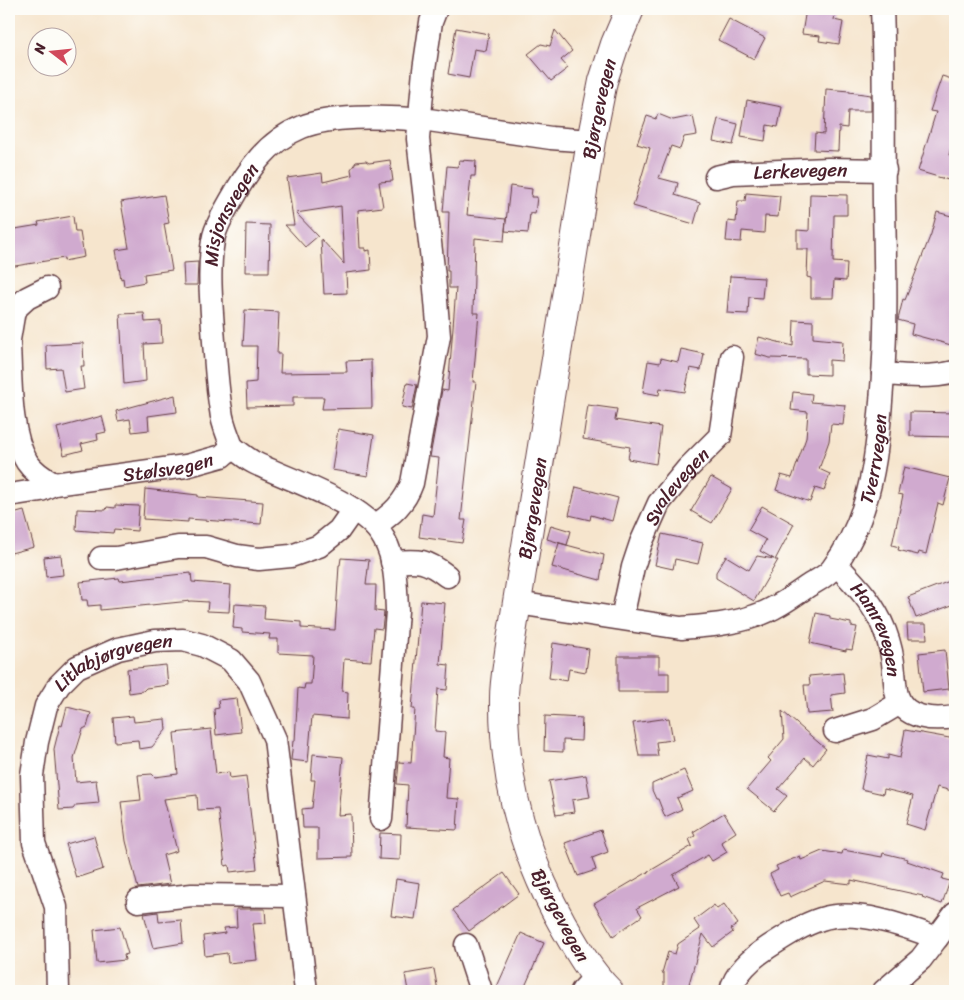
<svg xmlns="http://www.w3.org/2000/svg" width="964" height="1000" viewBox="0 0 964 1000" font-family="Sriracha,sans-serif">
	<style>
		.building { fill: #d0aacf }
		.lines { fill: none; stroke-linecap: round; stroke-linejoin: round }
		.street-casing { stroke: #643d43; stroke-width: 25 }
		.secondary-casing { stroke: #643d43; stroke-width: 30 }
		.street { stroke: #fff; stroke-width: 22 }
		.secondary { stroke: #fff; stroke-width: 28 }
		.labels { text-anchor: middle; stroke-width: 5; stroke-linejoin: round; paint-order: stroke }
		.street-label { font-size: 19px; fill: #4a1f2b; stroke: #fdfcf7 }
	</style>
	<rect width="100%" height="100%" fill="#fdfcf7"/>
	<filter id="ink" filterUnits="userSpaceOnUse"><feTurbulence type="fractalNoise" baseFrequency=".02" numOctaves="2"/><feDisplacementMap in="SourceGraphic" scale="10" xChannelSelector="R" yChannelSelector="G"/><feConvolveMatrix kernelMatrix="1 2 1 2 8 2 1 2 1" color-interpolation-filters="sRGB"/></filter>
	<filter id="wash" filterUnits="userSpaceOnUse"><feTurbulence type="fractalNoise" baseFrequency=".0096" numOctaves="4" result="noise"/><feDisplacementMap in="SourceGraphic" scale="20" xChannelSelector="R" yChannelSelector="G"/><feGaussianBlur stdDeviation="1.12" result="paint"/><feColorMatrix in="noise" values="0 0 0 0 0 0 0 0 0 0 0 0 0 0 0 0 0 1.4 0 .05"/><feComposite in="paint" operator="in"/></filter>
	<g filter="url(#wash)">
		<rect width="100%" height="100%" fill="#f6e5cd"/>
		<g id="blocks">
			<!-- building -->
			<g class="building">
				<polygon points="806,9 836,9 834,20 843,22 839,44 819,41 820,36 802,34"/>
				<polygon points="729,19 765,38 754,59 718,40"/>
				<polygon points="456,28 489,34 486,51 474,49 469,78 448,74"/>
				<polygon points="555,30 572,51 561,60 568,68 551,81 528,54 541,44 550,46"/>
				<polygon points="942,76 955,80 955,132 949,155 955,157 955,182 918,171 936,112 930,111"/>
				<polygon points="826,89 849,91 849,92 871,95 871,111 848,111 847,128 839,127 838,151 814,150 815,133 824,134"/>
				<polygon points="747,100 782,107 778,127 767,125 765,141 741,137"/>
				<polygon points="658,114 673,120 693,116 697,135 684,137 680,149 671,146 659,178 678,183 675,195 700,203 694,224 633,206 650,148 637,144 647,116 656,119"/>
				<polygon points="718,119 738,124 733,145 713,141"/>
				<polygon points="390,160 393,181 379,182 383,207 358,210 360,248 365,248 365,251 370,250 371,270 346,273 347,293 324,294 321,239 344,264 341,206 296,213 318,236 305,247 285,225 294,225 287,178 322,173 323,182 352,175 351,169 356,162 366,161 369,163"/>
				<polygon points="459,160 476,161 475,176 471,176 467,215 506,219 504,241 475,238 473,313 479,313 473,382 476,382 461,520 466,520 462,543 419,537 422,514 433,516 439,458 430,457 442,390 448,391 456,288 449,288 449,271 447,271 449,212 443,212 447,166 458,167"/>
				<polygon points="510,186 532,189 531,197 537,197 535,214 530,213 528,233 505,231"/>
				<polygon points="746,193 780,196 778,217 765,216 764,233 742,231 741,242 726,241 728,221 736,222 738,201 745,201"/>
				<polygon points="810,194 847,195 847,215 834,215 833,262 847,263 846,281 834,280 833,298 811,298 811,278 807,277 808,249 797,249 797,230 809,231"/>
				<polygon points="164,195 169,223 164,224 172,270 144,274 145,282 124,286 123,278 121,279 116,250 129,248 121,202"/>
				<polygon points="937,212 955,217 955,331 951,345 911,334 913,324 898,320 903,299 905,300 931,234"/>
				<polygon points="73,216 75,232 80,232 84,257 64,261 64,258 9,267 9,230 39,225 38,222"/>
				<polygon points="246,224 270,225 269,272 245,272"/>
				<polygon points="198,262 197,285 184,285 183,263"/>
				<polygon points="730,276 764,278 762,298 749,297 748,314 727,313"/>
				<polygon points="245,310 279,312 277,354 281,354 280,373 347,372 346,361 371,360 372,408 322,409 324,397 293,397 293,406 247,407 246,383 256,382 257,346 243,346"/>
				<polygon points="144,313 145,322 161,321 162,343 144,344 146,381 124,384 120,314"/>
				<polygon points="794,320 813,321 813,338 843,341 842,361 829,360 829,375 806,374 806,359 770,358 755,354 759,337 793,346"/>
				<polygon points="83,343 84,366 81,366 84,389 65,392 61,368 47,369 46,345"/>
				<polygon points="681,349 704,354 701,370 690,368 685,392 660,388 659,395 643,392 648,361 660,363 661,358 678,362"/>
				<polygon points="407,383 417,385 412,409 402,407"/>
				<polygon points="793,392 812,394 811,402 845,405 843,425 831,424 829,441 819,469 830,474 824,491 815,488 810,502 776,490 781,475 792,478 806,438 808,412 791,410"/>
				<polygon points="175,395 177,412 148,416 149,430 132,432 130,419 118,421 116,411"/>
				<polygon points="588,405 617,409 615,420 661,427 656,464 628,459 630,447 583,439"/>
				<polygon points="910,412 955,413 955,437 910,436"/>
				<polygon points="102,416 106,432 97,434 98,440 81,444 83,450 64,455 57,428"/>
				<polygon points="338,429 374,435 368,476 332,470"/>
				<polygon points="904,467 950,478 943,505 938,503 926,554 919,552 918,555 898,550 899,547 892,545 903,495 898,494"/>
				<polygon points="711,477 732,489 712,523 691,511"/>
				<polygon points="576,487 618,498 612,521 591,515 590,520 569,515"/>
				<polygon points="145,489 198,495 198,497 263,502 261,524 188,519 188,522 143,519"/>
				<polygon points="115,505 139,506 137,531 114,529 113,533 76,530 77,509 106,510 107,507 115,508"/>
				<polygon points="762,506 794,524 775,560 778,560 754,601 716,578 716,572 726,556 749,570 757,556 774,559 760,551 766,540 748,530"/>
				<polygon points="24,511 34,547 11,553 9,544 9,515"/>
				<polygon points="551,525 571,531 567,545 547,539"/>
				<polygon points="662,534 703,543 698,564 675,559 673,569 655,565"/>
				<polygon points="559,543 604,555 600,580 552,567"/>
				<polygon points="61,555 63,575 46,577 44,557"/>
				<polygon points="341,558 369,560 366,585 376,585 375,611 384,612 382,629 374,628 371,661 344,659 342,691 348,692 347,719 312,716 308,762 291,760 293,741 295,741 298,688 304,689 305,684 311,684 313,655 278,653 278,639 269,639 270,634 242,632 242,629 233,628 235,604 265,606 264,619 301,622 301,628 335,630 339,565 340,565"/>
				<polygon points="191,573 192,582 231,585 229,612 207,611 208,602 191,601 100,610 100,605 88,606 87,600 82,600 80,582 119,578 120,581"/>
				<polygon points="955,579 955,604 916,618 908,597"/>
				<polygon points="421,601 445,603 440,664 449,665 447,690 438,689 435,731 445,732 443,757 449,758 446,798 459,799 457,830 406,827 408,785 397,784 399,762 411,763 415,709 412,709"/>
				<polygon points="816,613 830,616 830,619 851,623 851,626 857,627 852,650 846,649 846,651 810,643"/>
				<polygon points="907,624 926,624 927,639 908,639"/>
				<polygon points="553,643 589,649 586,672 569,669 567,681 549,678"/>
				<polygon points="945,650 949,689 923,692 919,653"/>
				<polygon points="618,656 659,656 659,673 669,673 669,692 618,692"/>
				<polygon points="166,665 168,685 146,688 143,691 129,693 127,669"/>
				<polygon points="843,673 845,693 831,695 833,712 807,714 804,685 810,685 809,676"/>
				<polygon points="237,698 241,732 216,735 214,709 219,708 218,700"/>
				<polygon points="67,707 91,713 87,727 83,729 74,758 76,782 96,780 99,803 76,805 73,809 59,810 54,749 60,725 62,726"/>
				<polygon points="782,711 826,749 813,765 805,758 778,789 787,796 774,811 747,789 771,761 768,758 784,739"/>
				<polygon points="133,716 134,722 165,719 166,730 152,747 139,749 138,740 115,742 113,718"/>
				<polygon points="545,716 582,718 581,741 563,740 563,752 544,751"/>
				<polygon points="669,718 673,740 656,742 658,756 639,756 633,723"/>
				<polygon points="211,729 216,774 229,772 230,778 246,776 257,869 230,872 229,865 225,866 218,809 198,810 197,795 164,799 177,851 163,855 170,884 138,888 126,841 121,802 141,800 138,775 152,774 155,777 178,774 174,733"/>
				<polygon points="905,730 955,739 955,780 952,791 937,787 925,830 906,824 913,796 884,789 883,794 861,789 868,755 888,759 888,755 900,758"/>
				<polygon points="313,754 343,757 338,815 351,814 352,857 318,858 318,828 303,828 302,809 312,808 315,780 311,780"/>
				<polygon points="684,770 693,791 677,798 682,809 665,817 658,799 656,799 652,790 652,784"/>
				<polygon points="586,775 590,797 572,800 574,812 556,815 549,781"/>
				<polygon points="724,813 736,832 721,842 727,852 712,861 708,855 673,875 679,886 637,908 642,916 613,936 594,904 692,846 689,839 695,836 693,832"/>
				<polygon points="601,830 608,852 592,858 596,870 578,876 565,843"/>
				<polygon points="380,833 401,834 400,860 379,859"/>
				<polygon points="94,836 103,869 76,878 66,844"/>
				<polygon points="843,850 882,857 883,853 908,859 907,861 944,874 942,879 950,881 942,904 922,897 923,896 851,880 851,884 825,881 790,897 788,893 780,896 770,874 778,870 776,866 800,856 801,860 822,851 842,854"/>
				<polygon points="504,873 519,894 469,931 453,910"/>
				<polygon points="396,879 420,883 415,919 391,916"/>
				<polygon points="724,904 738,924 731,929 733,932 713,947 703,934 687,991 664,991 664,973 662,973 668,952 675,954 678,944 700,929 694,920 714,905 717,909"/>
				<polygon points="236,909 265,909 266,923 253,924 257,960 228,963 227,953 205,956 203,936 225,933 224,928 237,927"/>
				<polygon points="158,912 159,922 181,920 183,943 153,948 144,914"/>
				<polygon points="120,927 128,954 124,955 125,960 97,963 94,930"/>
				<polygon points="521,933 544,943 523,991 495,991"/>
				<polygon points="434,969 438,991 408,991 405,974"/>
			</g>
		</g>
	</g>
	<g filter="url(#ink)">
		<use href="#blocks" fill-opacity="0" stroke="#643d43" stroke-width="1"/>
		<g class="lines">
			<defs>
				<g id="street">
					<polyline points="418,123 422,119 551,138 591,141"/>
					<path id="s1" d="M716,177L733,173L828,169L885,170"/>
					<polyline points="9,340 14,310 27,298 47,288"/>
					<path d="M9,345C11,379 9,433 27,462C33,471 45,479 54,484"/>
					<path d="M883,374C908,376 931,378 955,372"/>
					<path id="s2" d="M232,447C228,435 222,423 221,410C217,388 216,365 214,342C212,310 207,268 214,236C217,224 224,213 230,202C248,170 267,141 302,127C332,115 379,117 411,119L418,123"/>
					<path d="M232,447C239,452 246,458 253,462C290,481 364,502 384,539C396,560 396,587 397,611L381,819"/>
					<path id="s3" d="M9,495L41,490L54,484L186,466L222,456L232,447"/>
					<path d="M375,526C392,514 405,503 412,483L439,336L434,277L418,139L424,70L431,22L436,9"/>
					<polyline points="101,558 116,558 178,547 206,547 237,556 259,559 291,556 319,546 339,530 353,510"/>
					<path d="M392,562C419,560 425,559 447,576"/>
					<path id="s4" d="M836,564C856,585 874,603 885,631C890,644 893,658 894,672C895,679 895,688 897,695C904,720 935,720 955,717"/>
					<path id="s5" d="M517,603L681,628C705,626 732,624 755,616C774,610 792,597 808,586C816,581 827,576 832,569C875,513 878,442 883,375C887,318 885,261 884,205C883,140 885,74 882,9"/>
					<path id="s6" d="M622,618L633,567L641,543L659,503L688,468L720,436L732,357"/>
					<polyline points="835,731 873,719 900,703"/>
					<polyline points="138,901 192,895 294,896"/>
					<polyline points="466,945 481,991"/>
					<path id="s7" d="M58,991L56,907L34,843L32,775L37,742L46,706L59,685L77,667L118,649L155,641L183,640L202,645L231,660L249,681L275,739L306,991"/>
					<polyline points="582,991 595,977"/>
					<path d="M731,991C734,974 753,957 767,948C784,937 802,925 821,919C855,908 905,926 937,938"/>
					<polyline points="884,991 921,959 955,914"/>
				</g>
				<g id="secondary">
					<path id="s8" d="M609,991C589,971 576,947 562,923C523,853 503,778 504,698C504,683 507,667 509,652L591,141L603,81L615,44L630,9"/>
				</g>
			</defs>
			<!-- street casing -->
			<use href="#street" class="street-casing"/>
			<!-- secondary casing -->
			<use href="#secondary" class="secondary-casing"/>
			<!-- street -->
			<use href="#street" class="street"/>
			<!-- secondary -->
			<use href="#secondary" class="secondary"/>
		</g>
	</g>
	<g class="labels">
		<!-- street labels -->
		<g class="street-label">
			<text dy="7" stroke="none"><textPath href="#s8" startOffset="915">Bjørgevegen</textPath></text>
			<text dy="7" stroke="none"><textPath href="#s1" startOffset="85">Lerkevegen</textPath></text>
			<text dy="7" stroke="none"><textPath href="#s2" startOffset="239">Misjonsvegen</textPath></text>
			<text dy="7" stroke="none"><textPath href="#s5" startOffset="451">Tverrvegen</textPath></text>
			<text dy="7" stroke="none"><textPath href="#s3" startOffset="162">Stølsvegen</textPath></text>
			<text dy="7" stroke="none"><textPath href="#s6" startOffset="145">Svalevegen</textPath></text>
			<text dy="7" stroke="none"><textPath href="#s8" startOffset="510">Bjørgevegen</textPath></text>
			<text dy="7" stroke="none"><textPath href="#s4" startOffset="79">Hamrevegen</textPath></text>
			<text dy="7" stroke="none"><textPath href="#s7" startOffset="376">Litlabjørgvegen</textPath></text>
			<text transform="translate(561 915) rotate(62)" y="7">Bjørgevegen</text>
		</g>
	</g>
	<!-- margin -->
	<rect width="964" height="1000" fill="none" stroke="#fdfcf7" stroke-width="30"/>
	<!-- north arrow -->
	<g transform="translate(52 52) rotate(286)"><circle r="24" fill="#fdfcf7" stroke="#b5a4a5"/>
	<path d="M0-4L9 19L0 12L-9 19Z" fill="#d1495b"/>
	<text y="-8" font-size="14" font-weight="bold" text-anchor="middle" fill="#4a1f2b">N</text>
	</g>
</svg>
